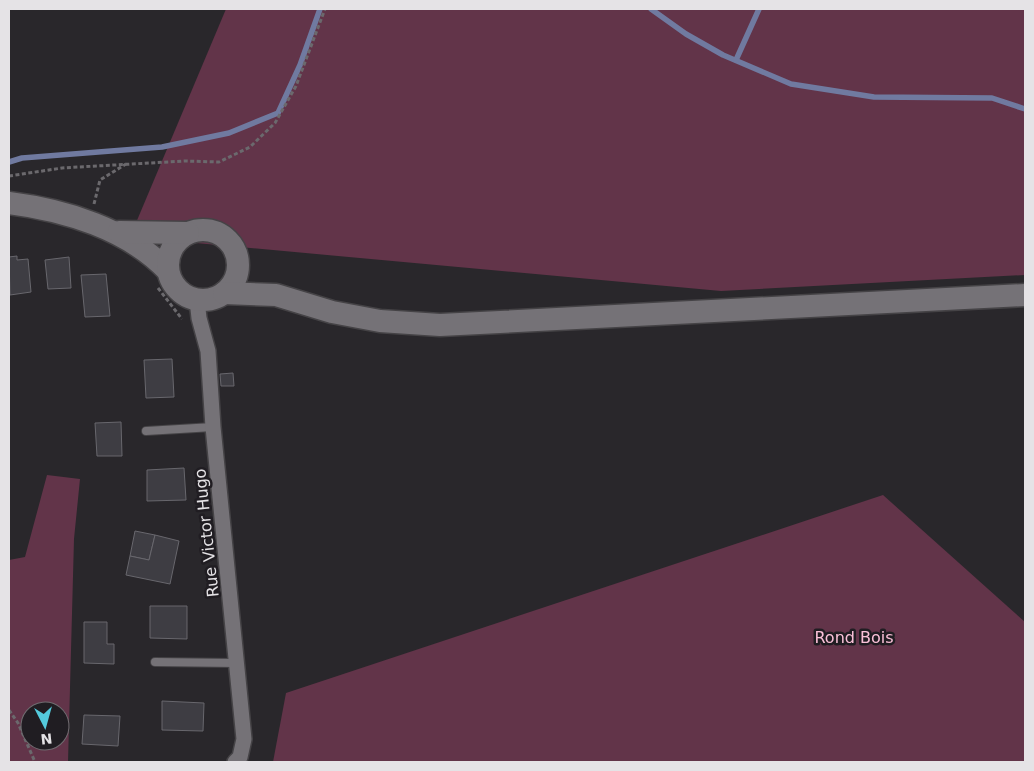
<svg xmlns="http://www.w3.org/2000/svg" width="1034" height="771" viewBox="0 0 1034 771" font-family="'DejaVu Sans',sans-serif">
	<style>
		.green { fill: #623449; fill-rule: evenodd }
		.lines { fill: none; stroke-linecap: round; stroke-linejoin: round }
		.stream { stroke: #707aa0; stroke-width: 5.5 }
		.building { fill: #3e3d43; stroke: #68676d }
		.lane-casing { stroke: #454346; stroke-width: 10 }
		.street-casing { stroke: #454346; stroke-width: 18 }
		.secondary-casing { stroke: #454346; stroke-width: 25 }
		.path { stroke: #6b696d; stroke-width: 3; stroke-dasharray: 4 2.5; stroke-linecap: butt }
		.lane { stroke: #757277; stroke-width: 8 }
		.street { stroke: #757277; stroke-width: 15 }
		.secondary { stroke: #757277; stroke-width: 22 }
		.labels { text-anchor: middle; stroke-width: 5; stroke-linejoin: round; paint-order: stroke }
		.street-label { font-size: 16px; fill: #e5e3e6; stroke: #201d22 }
		.park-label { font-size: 16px; fill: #fac0d8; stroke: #201d22 }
	</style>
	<rect width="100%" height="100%" fill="#29272b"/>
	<!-- green -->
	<g class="green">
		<polygon points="226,9 1025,9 1025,275 721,291 130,237"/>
		<path d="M47,475L80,479L74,539L68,762H9V560L25,557ZM30,711H60V741H30Z"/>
		<polygon points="883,495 1025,622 1025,762 273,762 286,693"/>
	</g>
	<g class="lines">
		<!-- stream -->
		<g class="stream">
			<polyline points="651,9 686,34 723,55 791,84 874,97 992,98 1025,109"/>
			<polyline points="736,60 759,9"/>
			<polyline points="9,162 22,158 162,147 229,133 278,113 300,65 320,9"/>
		</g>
	</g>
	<!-- building -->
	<g class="building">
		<polygon points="17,256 17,260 28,259 31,292 10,295 9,257"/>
		<polygon points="69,257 71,288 48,289 45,260"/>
		<polygon points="106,274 110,316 85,317 81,275"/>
		<polygon points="172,359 174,397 146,398 144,360"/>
		<polygon points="233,373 234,386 221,386 220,374"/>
		<polygon points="121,422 122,456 97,456 95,423"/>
		<polygon points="184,468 186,500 147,501 147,470"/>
		<polygon points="135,531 155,535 149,560 130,556"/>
		<polygon points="155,535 179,541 170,584 126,575 130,556 149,560"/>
		<polygon points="150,606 187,606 187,639 150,638"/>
		<polygon points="84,622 107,622 107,644 114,644 114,664 84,663"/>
		<polygon points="162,701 204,703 203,731 162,730"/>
		<polygon points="84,715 120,716 118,746 82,744"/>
	</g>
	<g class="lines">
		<defs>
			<g id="lane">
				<polyline points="146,431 213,427"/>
				<polyline points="155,662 236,663"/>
			</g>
			<polyline id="street" points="197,300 199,318 208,351 213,427 244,739 240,757 235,762"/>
			<g id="secondary">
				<path d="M9,203C65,210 128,229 168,271"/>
				<circle cx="203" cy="265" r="35"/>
				<polyline points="119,232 188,233"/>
				<polyline points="224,293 276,295 332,312 380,321 440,325 1025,295"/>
			</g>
		</defs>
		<!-- lane casing -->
		<use href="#lane" class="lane-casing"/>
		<!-- street casing -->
		<use href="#street" class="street-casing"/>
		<!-- secondary casing -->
		<use href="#secondary" class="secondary-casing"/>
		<!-- path -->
		<g class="path">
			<polyline points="9,176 62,168 184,161 219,162 250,147 275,123 296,86 325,9"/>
			<polyline points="94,204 100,180 126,164"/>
			<polyline points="158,288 182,319"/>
			<polyline points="9,710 18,723 35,762"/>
		</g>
		<!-- lane -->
		<use href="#lane" class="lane"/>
		<!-- street -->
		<use href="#street" class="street"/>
		<!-- secondary -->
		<use href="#secondary" class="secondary"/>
	</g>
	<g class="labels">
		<!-- street labels -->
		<g class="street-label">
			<text transform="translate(206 533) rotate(-96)" y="6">Rue Victor Hugo</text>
		</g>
		<!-- park labels -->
		<g class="park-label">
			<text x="854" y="643">Rond Bois</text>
		</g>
	</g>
	<!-- border -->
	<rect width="1034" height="771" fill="none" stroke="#e5e3e6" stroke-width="20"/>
	<!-- north arrow -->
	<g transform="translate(45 726) rotate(174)"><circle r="24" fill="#201d22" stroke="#6f6c70"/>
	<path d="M0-4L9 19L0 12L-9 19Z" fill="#54cadd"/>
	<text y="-8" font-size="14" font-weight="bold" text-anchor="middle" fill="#e5e3e6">N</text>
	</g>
</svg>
